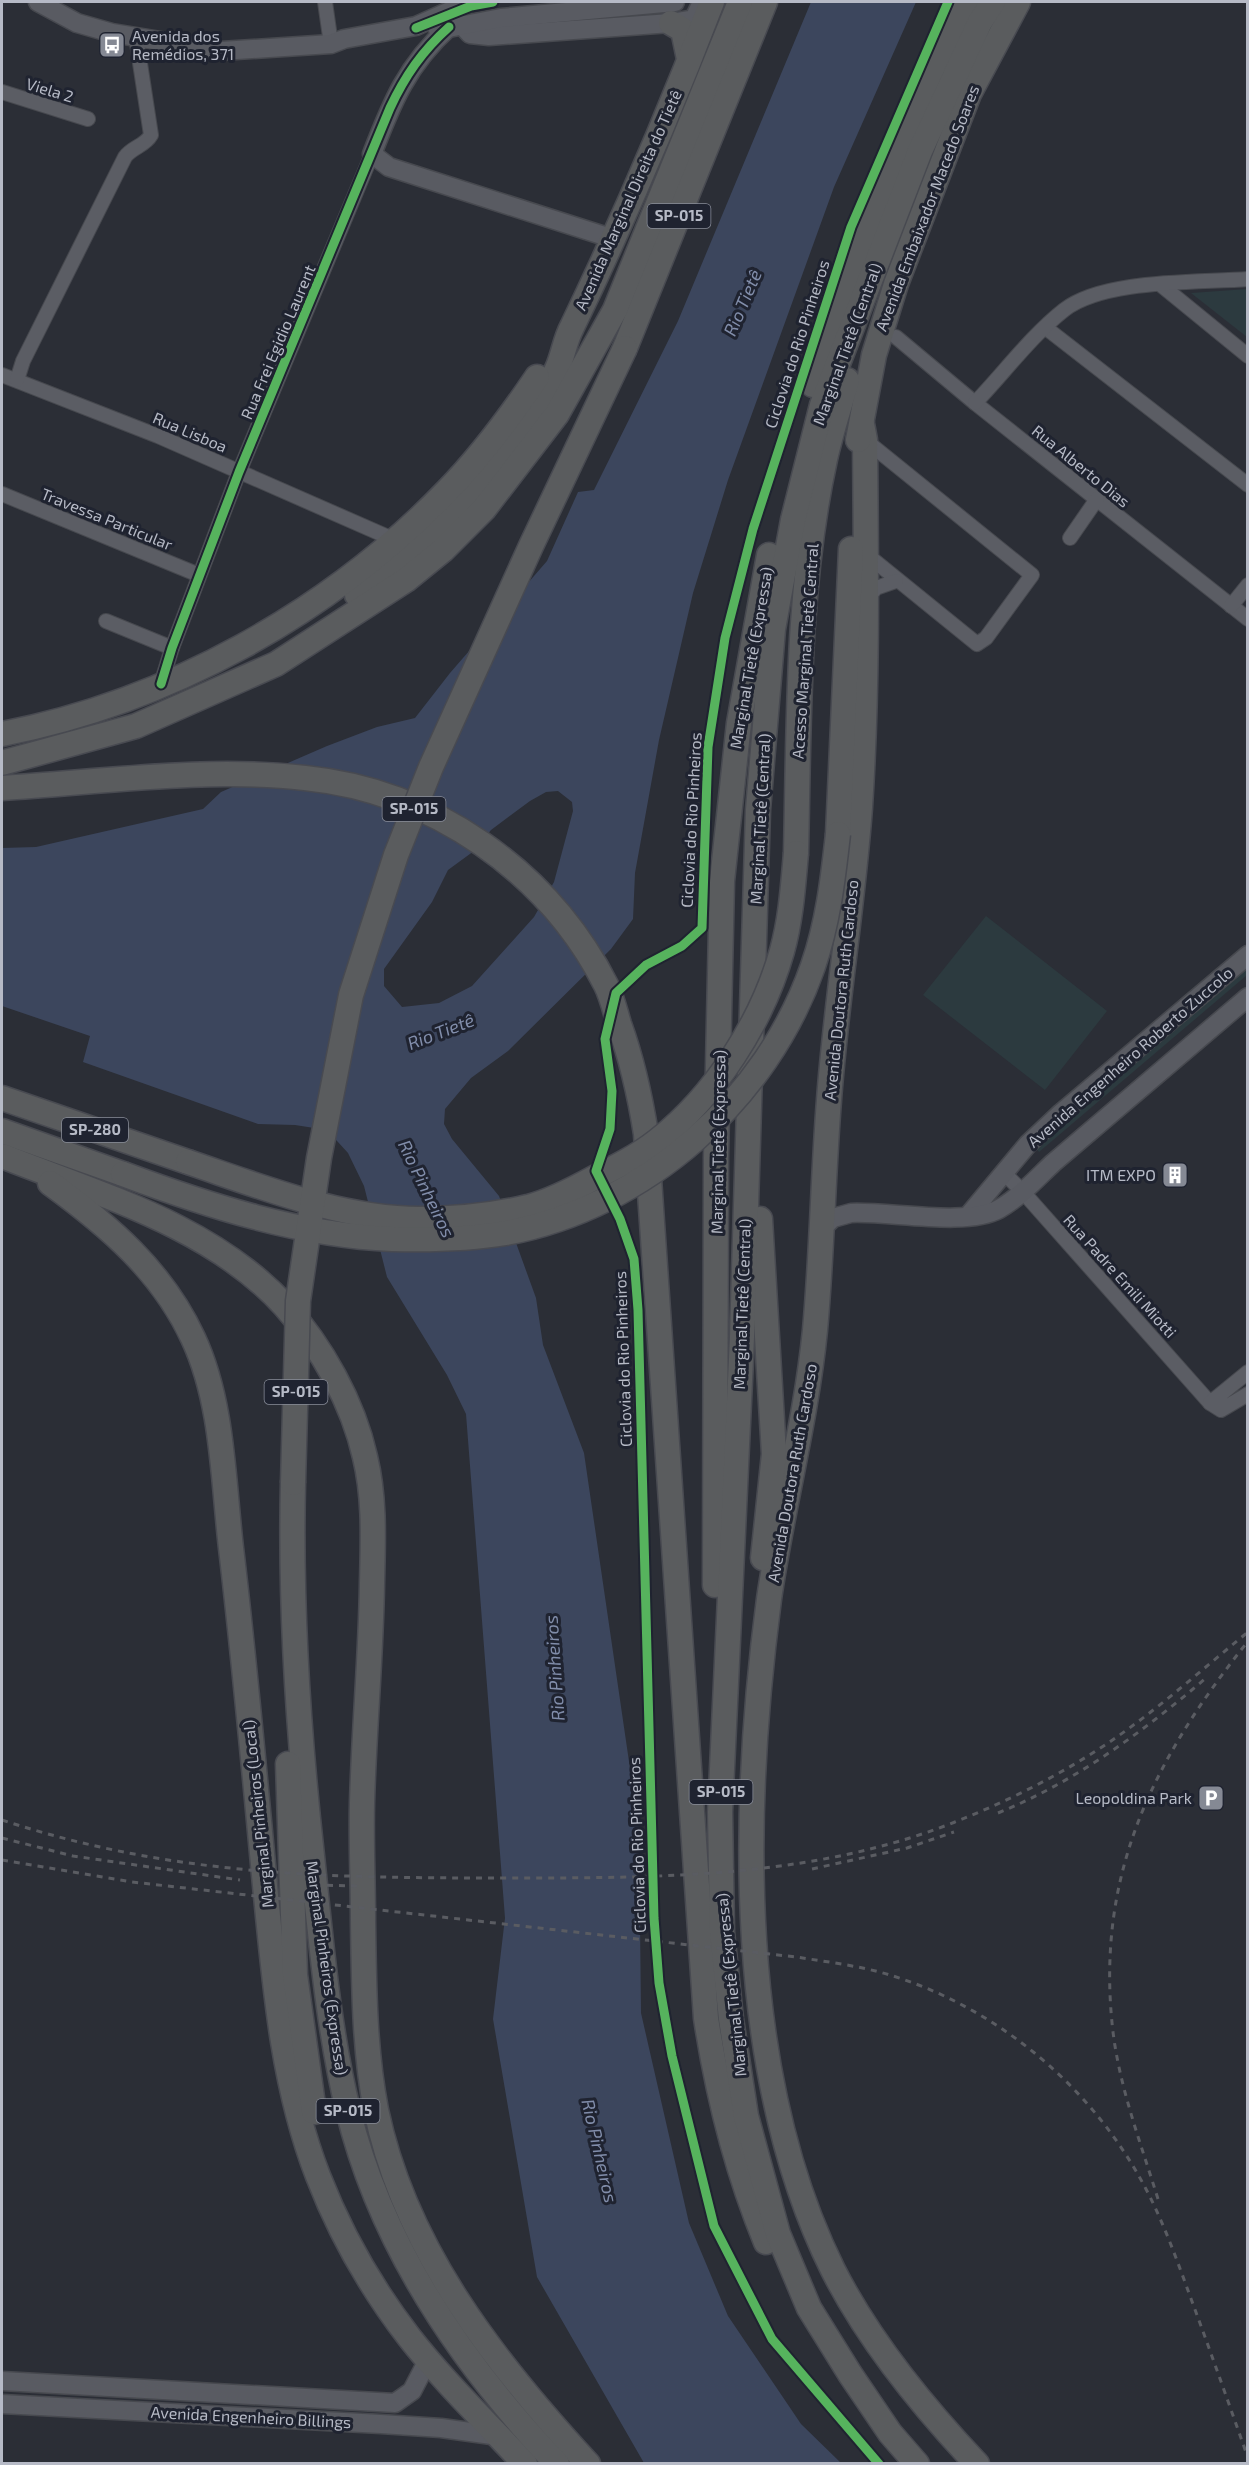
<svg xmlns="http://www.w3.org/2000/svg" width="1249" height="2465" viewBox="0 0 1249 2465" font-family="'Exo 2',sans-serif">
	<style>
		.green { fill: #2c3a3f }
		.water { fill: #3c465d; fill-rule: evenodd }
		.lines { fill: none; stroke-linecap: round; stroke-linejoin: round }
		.street-casing { stroke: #47494f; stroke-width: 16 }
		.secondary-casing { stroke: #47494f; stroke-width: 21 }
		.highway-casing { stroke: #484a51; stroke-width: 27 }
		.street { stroke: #5b5d64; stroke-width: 14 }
		.secondary { stroke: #595b62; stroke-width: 18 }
		.highway { stroke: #5a5c5e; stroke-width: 24 }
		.rail { stroke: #5a5c62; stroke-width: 3; stroke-dasharray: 6 6; stroke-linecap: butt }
		.highway-bridge-casing { stroke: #484a51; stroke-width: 27; stroke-linecap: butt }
		.highway-bridge { stroke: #5a5c5e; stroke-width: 24 }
		.cycleway-casing { stroke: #1f2330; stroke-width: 13 }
		.cycleway { stroke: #56b35d; stroke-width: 9 }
		.labels { text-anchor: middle; stroke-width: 6; stroke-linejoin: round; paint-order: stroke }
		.shield { fill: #1f2330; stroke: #898d99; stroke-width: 1.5 }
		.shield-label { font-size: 15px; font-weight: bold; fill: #b6bac6 }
		.poi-label { font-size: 16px; fill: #b6bac6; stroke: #1f2330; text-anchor: end }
		.street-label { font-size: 16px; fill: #b6bac6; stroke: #1f2330 }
		.water-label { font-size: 18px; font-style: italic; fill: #818daa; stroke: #1f2330 }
	</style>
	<rect width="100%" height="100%" fill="#2b2e36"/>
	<!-- green -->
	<g class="green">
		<polygon points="1247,289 1247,337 1191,293"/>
		<polygon points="986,916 1107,1011 1045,1090 923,995"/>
		<polygon points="1247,961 1247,975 1039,1152 1032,1143"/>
	</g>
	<!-- water -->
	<path class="water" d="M811,2H916L834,187L728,480L693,593L659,740L635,873L633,919L611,949L508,1051L471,1078L445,1109L444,1124L452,1139L499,1196L536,1298L543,1345L584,1453L639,1830L641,2013L689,2223L728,2316L801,2424L841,2463H644L537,2277L493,2019L505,1918L466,1414L447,1375L387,1277L364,1186L348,1153L327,1130L295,1125L258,1124L83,1062L90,1036L2,1006V848L36,847L203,809L221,792L327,746L377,727L415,718L450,673L547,561L578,492L594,490L678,321ZM558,791L572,802L573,811L554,882L534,917L472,986L439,1003L402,1007L384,986V969L432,902L448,870L474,851L491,830L530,801L546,792Z"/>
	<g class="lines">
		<defs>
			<g id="street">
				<polyline points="325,2 331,44"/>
				<polyline points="2,92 88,119"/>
				<polyline points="1161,285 1248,356"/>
				<polyline points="1046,328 1248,485"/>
				<polyline points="896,337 975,403 1248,619"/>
				<polyline points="2,375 158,436 395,540"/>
				<path d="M17,380L23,361L125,157C132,147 145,146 151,135L136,37"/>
				<path d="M975,403C1004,373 1031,336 1064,310C1104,279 1196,283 1248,279"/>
				<polyline points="865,440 1032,575 986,638 977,644 866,554"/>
				<polyline points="2,494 199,575"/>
				<polyline points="1070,538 1097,499"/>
				<polyline points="866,600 876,588 896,581"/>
				<polyline points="1231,606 1248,585"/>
				<polyline points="106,621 172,648"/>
				<polyline points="161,684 172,648 239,472 372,154"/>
				<polyline points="1003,1172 1023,1192 1210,1403"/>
				<polyline points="1248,1372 1210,1403 1221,1410 1248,1394"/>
			</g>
			<g id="secondary">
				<polyline points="38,2 77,23 112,33 221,51 331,44 344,39 416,26 470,2"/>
				<polyline points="461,24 470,34 489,36 671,23 694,19 702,2"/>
				<path d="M449,27C407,65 392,102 372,154L389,167L614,239"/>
				<polyline points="438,30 501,18 675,2"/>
				<polyline points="968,1216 1028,1144 1061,1113 1248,955"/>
				<path d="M820,1230L833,1218L851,1213C890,1211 966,1227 999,1209C1020,1197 1036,1179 1053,1163L1248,997"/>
				<polyline points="2,2381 395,2403 412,2391 428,2360"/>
				<polyline points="2,2404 381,2424 441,2428 499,2436"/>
			</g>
			<g id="highway">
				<polyline points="671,23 683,30 689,59"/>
				<polyline points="625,348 765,2"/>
				<polyline points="813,385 895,151 933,67 968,2"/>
				<path d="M862,424L865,440C866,563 868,684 860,807C853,905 836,1002 829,1100C823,1176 822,1254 815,1330C806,1421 782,1509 769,1599C741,1811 736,2075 833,2270C869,2341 922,2406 977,2464"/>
				<polyline points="858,440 874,355 896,284 969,94 1018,2"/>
				<path d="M357,595C420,546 484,489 528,421C539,405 549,387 557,369C563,356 565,340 572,327C624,219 669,114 712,2"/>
				<path d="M2,734C168,702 329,613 447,491C481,456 510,417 537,377"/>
				<polyline points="2,763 136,726 276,664 406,580 443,550 484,509 557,414 615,310 740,2"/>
				<path d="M2,788C102,782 205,767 305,778C433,791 548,871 606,985C612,997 615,1011 619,1024C632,1060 640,1096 646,1134L706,2018C718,2097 736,2169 766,2242"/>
				<polyline points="838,834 851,549"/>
				<path d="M796,853C799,722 797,587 825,459C831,432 840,406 847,380"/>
				<polyline points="2,1098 188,1162"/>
				<polyline points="2,1131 123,1174"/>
				<path d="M2,1156C100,1195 210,1225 284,1305C322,1347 353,1403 365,1457C375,1498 373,1540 372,1583C371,1656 364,1729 362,1803C361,1842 363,1882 363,1921C364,1984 364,2048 376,2110C405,2249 494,2362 588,2464"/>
				<path d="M50,1183C109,1226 162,1271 193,1338C223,1402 223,1479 231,1548C244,1657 254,1766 264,1875C274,1976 281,2081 318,2176C340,2233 372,2289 409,2337C444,2382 486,2422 525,2464"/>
				<polyline points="760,1219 774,1454 763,1558"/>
				<path d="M293,1483C290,1609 298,1731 312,1856C321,1941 328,2027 348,2110C381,2246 462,2364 557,2464"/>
				<polyline points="715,1585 716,1157 722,881 739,723 769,555"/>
				<polyline points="288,1764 295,1975 314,2112"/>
				<polyline points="917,2464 890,2433 850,2374 809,2308 778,2234 746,2116 731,2019 722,1932 720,1812 742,1337 758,810 773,629 793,520 822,405 920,151 980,22 993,2"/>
			</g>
		</defs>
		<!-- street casing -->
		<use href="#street" class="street-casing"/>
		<!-- secondary casing -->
		<use href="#secondary" class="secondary-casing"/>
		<!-- highway casing -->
		<use href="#highway" class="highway-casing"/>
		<!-- street -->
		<use href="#street" class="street"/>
		<!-- secondary -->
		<use href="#secondary" class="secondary"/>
		<!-- highway -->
		<use href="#highway" class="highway"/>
		<!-- rail -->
		<g class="rail">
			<path d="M998,1813C1075,1782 1144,1731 1206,1678"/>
			<path d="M2,1820C175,1877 331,1878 511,1878C660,1878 814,1878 955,1822C1006,1802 1056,1777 1102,1747C1154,1713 1200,1671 1248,1632"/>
			<polyline points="2,1838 73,1856 240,1880"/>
			<path d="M2,1860L132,1882L796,1957C828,1962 862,1966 893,1976C1001,2010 1095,2090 1147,2191C1164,2224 1177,2260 1190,2296C1210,2350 1229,2404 1248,2458"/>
			<polyline points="812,1869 907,1848 954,1832"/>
			<polyline points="315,1885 357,1886"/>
			<path d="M1158,2199C1141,2144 1120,2089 1113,2032C1095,1878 1151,1763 1245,1645"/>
		</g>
		<defs>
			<g id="highway-bridge">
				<path d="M188,1162C262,1187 341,1219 420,1219C456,1219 494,1215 528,1207C551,1201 574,1189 594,1178C616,1167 638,1156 657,1141C715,1096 762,1022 782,951C791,919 793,886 796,853"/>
				<path d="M123,1174C209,1206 299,1235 392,1239C429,1240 470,1239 506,1233C646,1207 767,1099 813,966C828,923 833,879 838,834"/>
				<polyline points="293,1483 298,1301 319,1158 351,995 396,855 431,767 531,546 625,348"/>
			</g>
		</defs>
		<!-- highway-bridge casing -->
		<use href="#highway-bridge" class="highway-bridge-casing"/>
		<!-- highway-bridge -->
		<use href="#highway-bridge" class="highway-bridge"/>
		<defs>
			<g id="cycleway">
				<polyline points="416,28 471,6 493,2"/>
				<path d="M161,684L172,648L239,472L390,108C405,76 422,51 449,27"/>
				<polyline points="879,2464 772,2339 714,2226 672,2056 659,1983 654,1918 638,1310 634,1259 620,1219 596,1171 610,1129 612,1091 605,1039 616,993 646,965 682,946 702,928 708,747 725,638 753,529 851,227 948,2"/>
			</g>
		</defs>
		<!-- cycleway casing -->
		<use href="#cycleway" class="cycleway-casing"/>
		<!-- cycleway -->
		<use href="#cycleway" class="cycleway"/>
	</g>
	<!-- icons -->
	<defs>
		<symbol id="bus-square" viewBox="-11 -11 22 22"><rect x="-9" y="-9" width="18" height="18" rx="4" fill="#858994" stroke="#1f2330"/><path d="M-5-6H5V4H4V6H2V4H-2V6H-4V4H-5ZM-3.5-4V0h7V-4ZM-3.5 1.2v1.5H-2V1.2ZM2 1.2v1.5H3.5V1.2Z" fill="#fff"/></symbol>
		<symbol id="building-square" viewBox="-11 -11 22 22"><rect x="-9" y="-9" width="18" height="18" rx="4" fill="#858994" stroke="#1f2330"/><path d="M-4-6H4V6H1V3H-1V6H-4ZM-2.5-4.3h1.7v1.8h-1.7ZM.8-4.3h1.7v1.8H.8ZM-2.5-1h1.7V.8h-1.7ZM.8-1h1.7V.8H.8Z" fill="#fff"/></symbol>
		<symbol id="parking-square" viewBox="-11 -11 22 22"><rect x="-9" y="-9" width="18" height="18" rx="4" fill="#858994" stroke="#1f2330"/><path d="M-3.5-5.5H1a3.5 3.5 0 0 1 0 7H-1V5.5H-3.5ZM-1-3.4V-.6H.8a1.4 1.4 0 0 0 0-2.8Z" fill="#fff"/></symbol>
	</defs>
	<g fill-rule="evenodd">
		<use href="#bus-square" x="97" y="30" width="30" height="30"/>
		<use href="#building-square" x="1160" y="1160" width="30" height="30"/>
		<use href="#parking-square" x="1196" y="1783" width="30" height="30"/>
	</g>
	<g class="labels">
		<!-- shield labels -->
		<g class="shield">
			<rect x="647.5" y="204" width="63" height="24" rx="4.5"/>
			<rect x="382.5" y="797" width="63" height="24" rx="4.5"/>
			<rect x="62" y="1118" width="66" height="24" rx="4.5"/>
			<rect x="264.5" y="1380" width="63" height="24" rx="4.5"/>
			<rect x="689.5" y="1780" width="63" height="24" rx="4.5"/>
			<rect x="316.5" y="2099" width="63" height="24" rx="4.5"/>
		</g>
		<g class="shield-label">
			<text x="679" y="221">SP-015</text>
			<text x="414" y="814">SP-015</text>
			<text x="95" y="1135">SP-280</text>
			<text x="296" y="1397">SP-015</text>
			<text x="721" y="1797">SP-015</text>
			<text x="348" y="2116">SP-015</text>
		</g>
		<!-- poi labels -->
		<g class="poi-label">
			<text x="132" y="42" text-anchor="start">Avenida dos<tspan x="132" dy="18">Remédios, 371</tspan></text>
			<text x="1156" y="1181">ITM EXPO</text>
			<text x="1192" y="1804">Leopoldina Park</text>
		</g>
		<!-- street labels -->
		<g class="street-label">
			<text transform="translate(50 90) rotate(17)" y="6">Viela 2</text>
			<text transform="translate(628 200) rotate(-66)" y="6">Avenida Marginal Direita do Tietê</text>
			<text transform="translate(927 208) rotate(-69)" y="6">Avenida Embaixador Macedo Soares</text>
			<text transform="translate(278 342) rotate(-67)" y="6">Rua Frei Egidio Laurent</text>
			<text transform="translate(797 344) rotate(-72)" y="6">Ciclovia do Rio Pinheiros</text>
			<text transform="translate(847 344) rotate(-70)" y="6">Marginal Tietê (Central)</text>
			<text transform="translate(190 432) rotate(23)" y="6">Rua Lisboa</text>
			<text transform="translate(1081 466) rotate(39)" y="6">Rua Alberto Dias</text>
			<text transform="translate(107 519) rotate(22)" y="6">Travessa Particular</text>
			<text transform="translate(805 651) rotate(-86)" y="6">Acesso Marginal Tietê Central</text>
			<text transform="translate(751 658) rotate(-80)" y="6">Marginal Tietê (Expressa)</text>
			<text transform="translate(760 819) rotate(-87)" y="6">Marginal Tietê (Central)</text>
			<text transform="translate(691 820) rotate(-87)" y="6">Ciclovia do Rio Pinheiros</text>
			<text transform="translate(841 990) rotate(-84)" y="6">Avenida Doutora Ruth Cardoso</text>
			<text transform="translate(1130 1057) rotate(-41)" y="6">Avenida Engenheiro Roberto Zuccolo</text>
			<text transform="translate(718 1142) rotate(-89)" y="6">Marginal Tietê (Expressa)</text>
			<text transform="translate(1120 1276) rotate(48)" y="6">Rua Padre Emili Miotti</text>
			<text transform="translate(742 1304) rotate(-88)" y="6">Marginal Tietê (Central)</text>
			<text transform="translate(623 1359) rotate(-92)" y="6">Ciclovia do Rio Pinheiros</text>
			<text transform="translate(792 1473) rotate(-80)" y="6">Avenida Doutora Ruth Cardoso</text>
			<text transform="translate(258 1814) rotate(-96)" y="6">Marginal Pinheiros (Local)</text>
			<text transform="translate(637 1845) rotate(-92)" y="6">Ciclovia do Rio Pinheiros</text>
			<text transform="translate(327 1968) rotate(82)" y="6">Marginal Pinheiros (Expressa)</text>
			<text transform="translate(731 1985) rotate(-96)" y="6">Marginal Tietê (Expressa)</text>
			<text transform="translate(251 2417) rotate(3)" y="6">Avenida Engenheiro Billings</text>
		</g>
		<!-- water labels -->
		<g class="water-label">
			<text transform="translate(743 303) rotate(-67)" y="6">Rio Tietê</text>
			<text transform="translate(441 1032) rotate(-21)" y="6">Rio Tietê</text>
			<text transform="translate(426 1189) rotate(64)" y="6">Rio Pinheiros</text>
			<text transform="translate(555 1668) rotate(-94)" y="6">Rio Pinheiros</text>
			<text transform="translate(599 2151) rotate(77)" y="6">Rio Pinheiros</text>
		</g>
	</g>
	<!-- border -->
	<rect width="1249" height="2465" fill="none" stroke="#b6bac6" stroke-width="6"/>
</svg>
